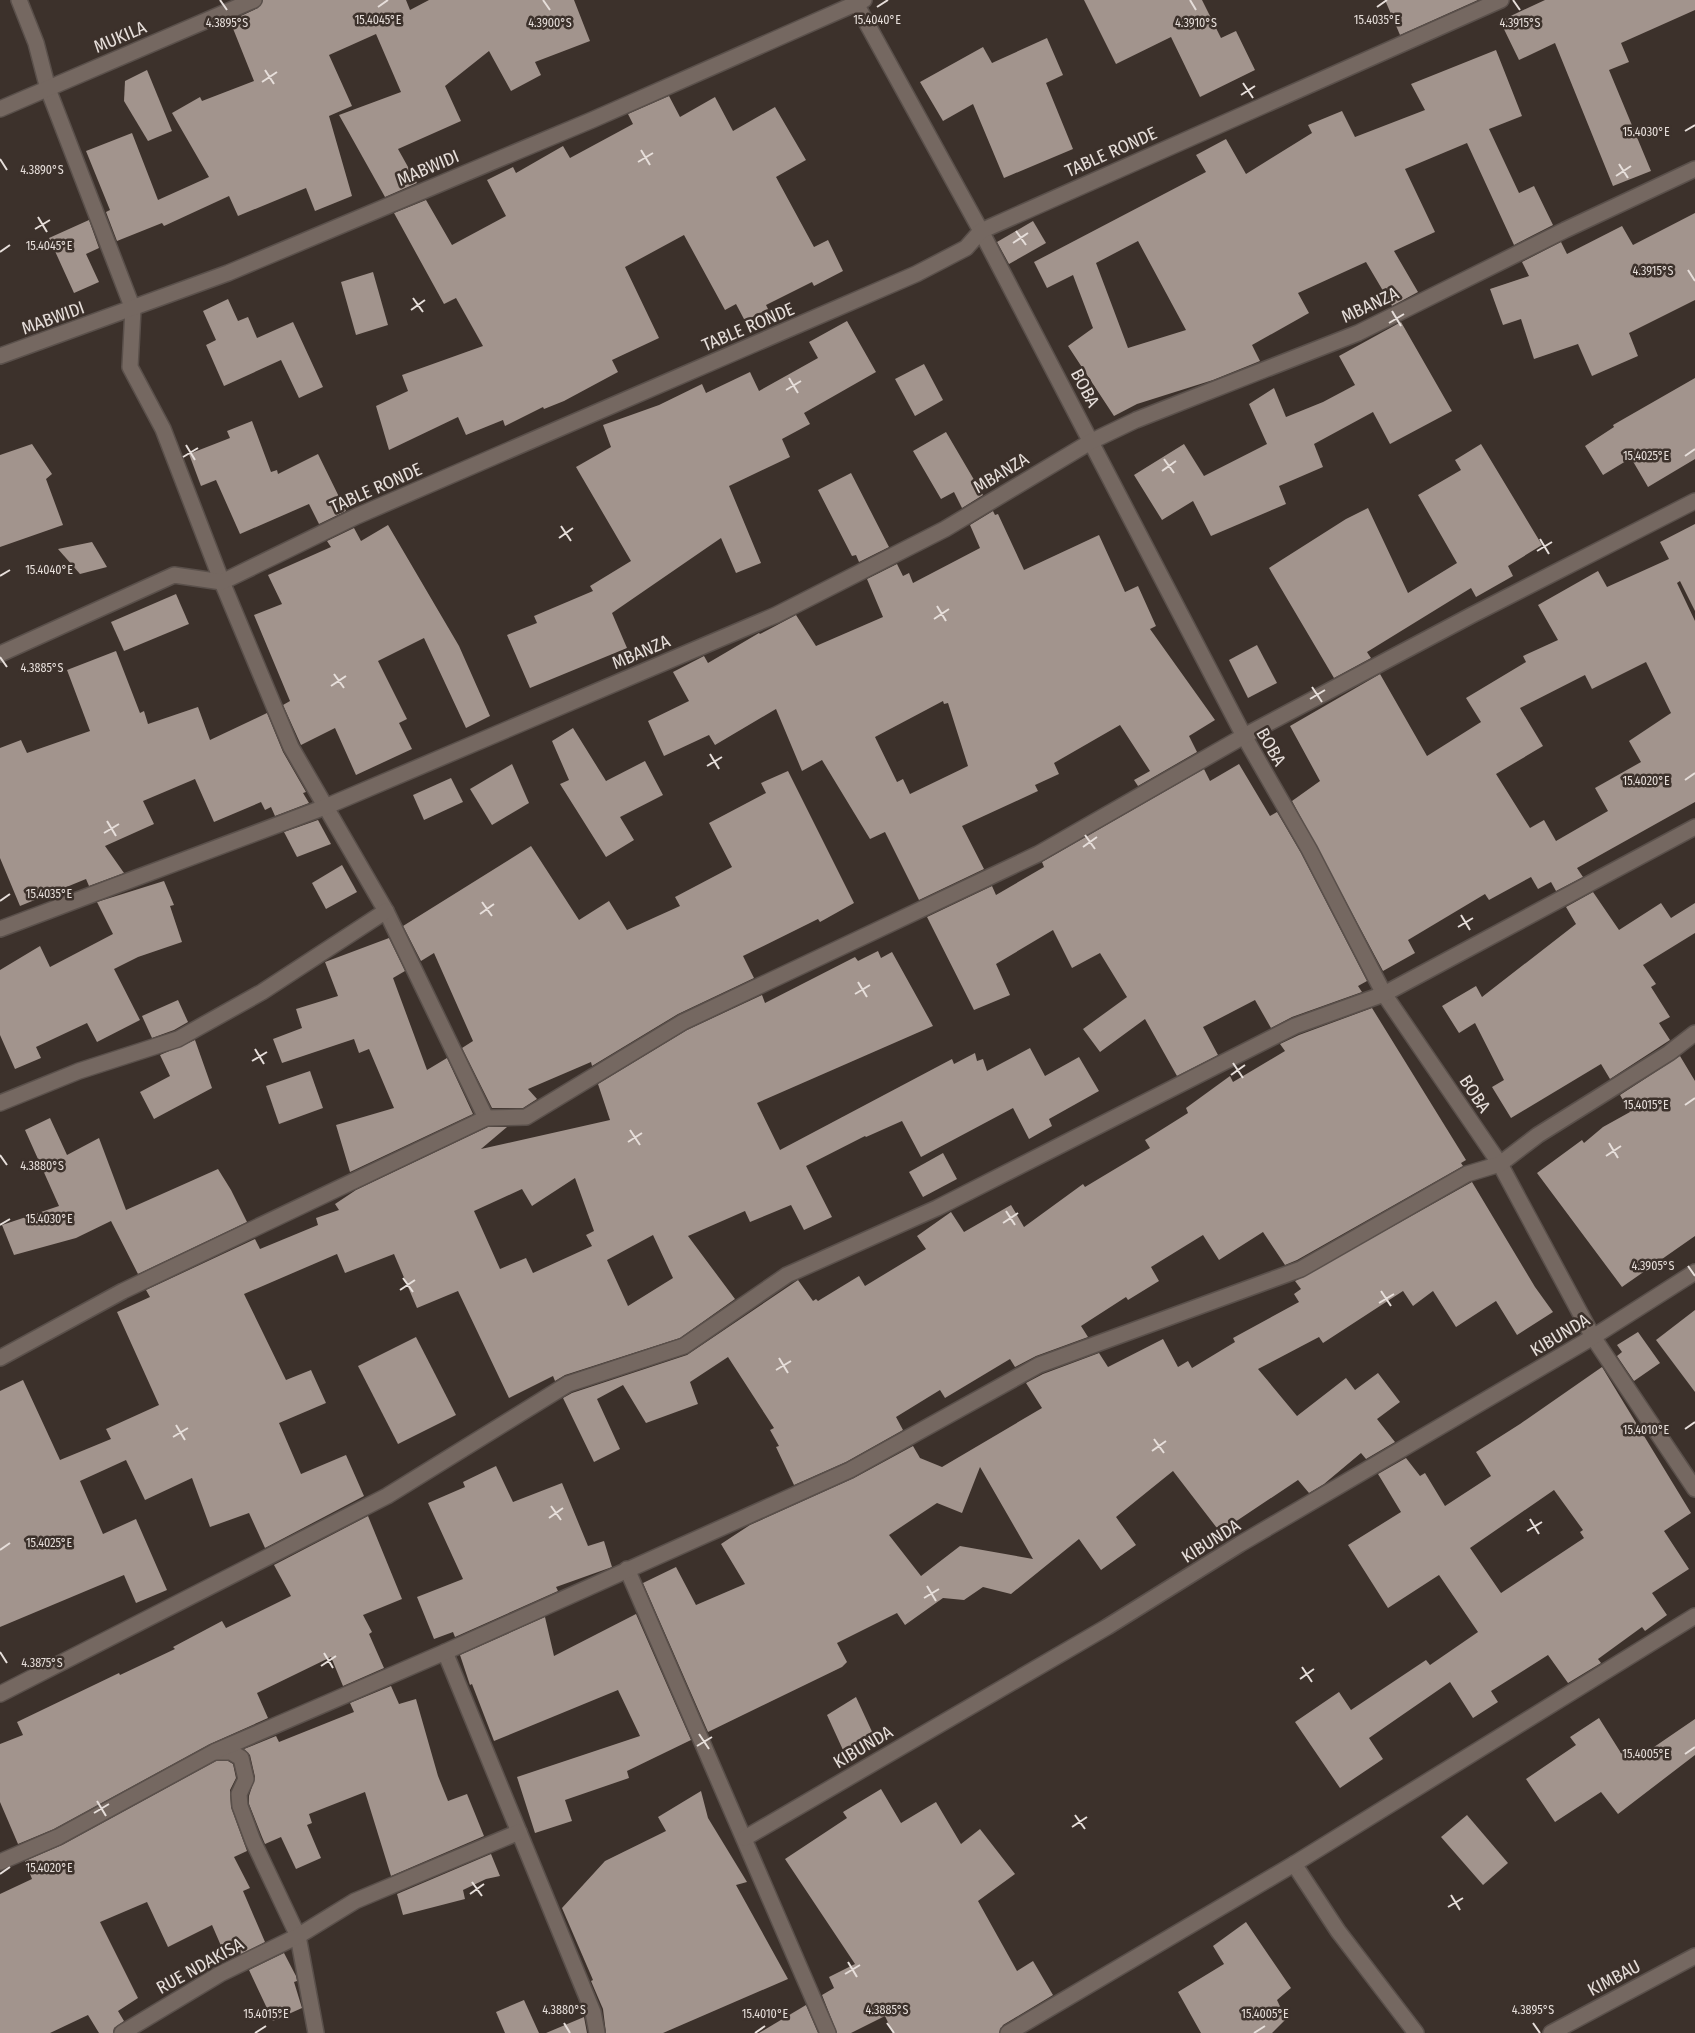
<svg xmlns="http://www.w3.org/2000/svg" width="1695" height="2033" viewBox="0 0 1695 2033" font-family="'Fira Sans Condensed',sans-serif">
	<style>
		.building { fill: #a2948d; fill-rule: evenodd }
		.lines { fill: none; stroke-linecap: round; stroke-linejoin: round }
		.street-casing { stroke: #5a504b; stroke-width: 18 }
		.street { stroke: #756861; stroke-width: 15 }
		.ticks { fill: none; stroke: #e6deda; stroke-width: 2 }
		.labels { text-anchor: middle; stroke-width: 5; stroke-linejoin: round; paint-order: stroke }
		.street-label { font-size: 18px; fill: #e6deda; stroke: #3c312b }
		.ticks-label { font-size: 12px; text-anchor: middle; fill: #e6deda; stroke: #3c312b; stroke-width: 5; stroke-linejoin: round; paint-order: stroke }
	</style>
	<rect width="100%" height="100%" fill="#3c312b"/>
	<!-- building -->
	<g class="building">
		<polygon points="263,0 406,0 410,10 429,0 574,0 590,41 535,62 541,75 511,91 489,51 445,86 461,121 398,149 417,183 385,197 339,115 401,92 376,34 329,55 352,106 329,116 352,196 315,211 306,188 238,216 229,196 164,226 162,223 117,241 106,212 110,210 86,151 132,133 158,200 209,177 172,113 200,97 202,101 254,81 230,21 258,8"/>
		<polygon points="1084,0 1202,0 1221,38 1236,31 1255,70 1200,97 1171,37 1116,64"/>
		<polygon points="1385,0 1478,0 1400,35"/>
		<polygon points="1545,0 1695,0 1695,10 1621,43 1629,62 1609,70 1651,171 1613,186 1555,43 1519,60 1500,21"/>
		<polygon points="1047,38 1063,75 1046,83 1073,149 1004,178 973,104 943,121 920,82 983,47 992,63"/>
		<path d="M1496,50L1522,116L1489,129L1519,193L1534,186L1553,225L1514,245L1467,143L1405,169L1435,232L1394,251L1418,292L1392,306L1366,262L1298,293L1309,313L1252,345L1260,361L1213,380L1137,404L1114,416L1068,346L1093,328L1073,275L1047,288L1034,262L1206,172L1196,155L1226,139L1246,174L1312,133L1308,125L1342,111L1355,137L1425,110L1411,84ZM1138,241L1186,330L1128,348L1096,263Z"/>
		<polygon points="147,70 172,131 148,141 124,101 125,81"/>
		<polygon points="669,96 680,117 715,97 733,131 775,107 806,160 776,177 814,247 828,240 843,271 814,286 812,282 766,305 768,309 745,321 736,304 725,310 684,235 625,267 659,338 612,360 618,372 564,401 544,409 543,407 505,426 503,420 466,435 458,417 389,450 376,406 408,391 402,375 483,346 456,298 444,304 394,213 426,200 452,245 506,216 487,180 513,167 516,173 563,146 570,158 633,124 628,114"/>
		<polygon points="1695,213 1695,300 1629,333 1638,356 1592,376 1578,344 1534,359 1521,319 1503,325 1490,289 1529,276 1522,262 1561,242 1567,254 1622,226 1633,245"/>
		<polygon points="89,220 99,248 86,254 99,282 74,293 49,238"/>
		<polygon points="1033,221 1046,243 1009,264 997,242"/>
		<polygon points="373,272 388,325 356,335 341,282"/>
		<polygon points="228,299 238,321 248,317 257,338 293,322 323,387 299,398 281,360 224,386 206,345 216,340 203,311"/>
		<polygon points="847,321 876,372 804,413 810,424 782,439 790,457 729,486 761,563 736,573 721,538 612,613 627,648 530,688 507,635 537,623 534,616 593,591 590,586 631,561 576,467 611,447 603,425 659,405 702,384 706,393 750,372 759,391 818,358 809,342"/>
		<polygon points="1401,322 1452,411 1390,444 1373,412 1314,444 1323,467 1279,486 1286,504 1211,536 1193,501 1162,520 1134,475 1184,444 1204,476 1267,444 1249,404 1274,388 1286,417 1323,402 1355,385 1339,356"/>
		<polygon points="924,364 943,400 915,416 895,379"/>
		<polygon points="1695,378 1695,459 1648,487 1631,458 1603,475 1585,446 1614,427 1613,425"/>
		<polygon points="252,421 271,472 277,470 278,474 318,454 346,511 319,524 309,504 240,534 216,480 201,486 189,454 230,438 227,431"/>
		<polygon points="946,432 983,495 962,508 954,492 941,499 913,451"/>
		<polygon points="32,444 52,474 46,479 63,525 0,547 0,455"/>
		<polygon points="1481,444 1542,545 1508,566 1513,576 1476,597 1471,588 1367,652 1371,658 1334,678 1269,568 1346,519 1368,508 1408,593 1457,563 1418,495 1461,470 1455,460"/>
		<polygon points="851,473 889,547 859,562 856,555 852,556 818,490"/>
		<path d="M993,511L995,515L998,514L1024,570L1099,535L1125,592L1138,586L1156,626L1150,629L1215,720L1189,736L1197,752L1138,786L1134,780L1150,771L1120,725L1054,763L1059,774L1035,785L1038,791L962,826L984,869L919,900L885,832L870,839L822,760L802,771L776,709L715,745L709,735L664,756L648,721L689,701L673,672L704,656L708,663L759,633L760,634L796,615L816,646L883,617L867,579L897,564L903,576L909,573L913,583L980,548L970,525ZM943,701L944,704L948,703L968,766L910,794L903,779L897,782L875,737Z"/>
		<path d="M1695,524V611L1680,581L1677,583L1695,621V802L1577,868L1583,877L1556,891L1551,882L1538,889L1531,877L1489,900L1485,894L1408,940L1415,953L1383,971L1292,801L1320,781L1290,726L1380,674L1427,756L1481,722L1466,698L1526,662L1523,656L1558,640L1538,605L1598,571L1607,587L1669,559L1660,542ZM1646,662L1671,713L1629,741L1641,762L1595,788L1608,811L1556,841L1544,820L1530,828L1496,774L1543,746L1520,708L1585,675L1592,689Z"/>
		<polygon points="388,525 459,646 490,716 466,728 424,638 378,661 407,719 399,723 412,749 356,775 335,728 301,745 283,705 290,701 254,615 282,604 268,575 331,547 327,541 354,528 361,541"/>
		<polygon points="92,542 107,567 80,574 58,549"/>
		<polygon points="176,594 189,624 124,651 111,622"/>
		<polygon points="1257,645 1277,683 1248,698 1229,660"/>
		<polygon points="116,651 140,713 144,711 148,724 198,707 210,740 267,713 283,752 306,792 303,793 309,803 275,816 271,807 265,810 261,802 214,822 195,779 143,801 154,824 105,846 124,873 89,886 86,879 20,906 0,858 0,748 21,740 27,753 90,731 67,670"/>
		<polygon points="573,728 606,781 645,761 663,795 620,817 634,840 606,857 560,784 569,780 552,741"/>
		<polygon points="512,764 529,803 492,825 470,789"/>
		<polygon points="1239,764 1270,816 1277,812 1301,853 1367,981 1358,986 1362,992 1292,1017 1271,1028 1255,1000 1203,1027 1218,1055 1177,1076 1145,1019 1100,1052 1083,1029 1127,997 1100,953 1072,968 1053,930 996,964 1010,995 974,1010 927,917 992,886 996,895 1044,867 1042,862 1204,769 1210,781"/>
		<polygon points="788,771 854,903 820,922 818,919 743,956 754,978 678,1014 592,1066 591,1062 528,1089 537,1099 523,1108 492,1108 462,1048 473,1041 434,953 421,961 403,926 531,846 579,920 609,901 627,930 680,906 675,897 732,867 709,823 766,793 761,783"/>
		<polygon points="451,778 463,802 424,820 413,795"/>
		<polygon points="318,820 331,844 297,857 284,832"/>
		<polygon points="342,865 357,892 326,909 312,883"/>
		<polygon points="164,881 174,905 170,906 182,942 138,957 114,969 140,1020 97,1042 87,1023 36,1047 41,1058 15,1069 0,1035 0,970 40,946 50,967 113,934 97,902"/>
		<polygon points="1593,892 1619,930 1661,903 1671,918 1695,903 1695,933 1643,965 1656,984 1651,987 1670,1017 1659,1023 1670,1040 1610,1079 1601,1064 1511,1118 1492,1087 1504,1080 1475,1023 1459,1033 1442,1006 1476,986 1482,997 1576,924 1566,907"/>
		<polygon points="389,938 405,971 393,978 427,1070 447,1058 473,1114 350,1172 336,1125 394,1108 369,1049 359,1053 354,1039 282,1063 273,1039 302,1028 296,1009 338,996 325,962"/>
		<path d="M878,951L881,958L892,952L933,1026L757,1103L780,1150L952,1059L954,1064L975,1053L977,1061L983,1059L987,1071L1030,1048L1045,1076L1079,1057L1099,1091L1049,1119L1052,1126L1029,1139L1013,1108L921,1157L902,1121L866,1137L865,1136L806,1166L832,1217L804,1230L791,1205L750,1222L745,1211L688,1236L735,1299L680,1338L565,1375L555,1381L553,1376L509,1398L458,1291L417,1308L394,1254L345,1273L337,1254L244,1294L286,1380L311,1370L326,1403L279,1423L301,1474L346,1455L364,1496L265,1548L249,1513L210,1527L192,1478L145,1500L126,1460L80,1481L103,1534L136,1519L167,1590L136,1603L124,1575L0,1627V1391L23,1380L60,1460L111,1439L106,1429L159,1405L117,1312L150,1297L146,1290L255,1239L260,1249L318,1225L316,1218L339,1210L335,1204L356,1190L488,1127H507L481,1149L610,1120L598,1084L687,1030L762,995L765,1003L855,957L858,961ZM575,1178L594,1231L586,1235L592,1246L533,1273L526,1258L500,1269L474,1211L522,1189L532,1206ZM653,1235L673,1278L628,1306L607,1260Z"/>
		<polygon points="178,1000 188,1022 174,1030 152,1038 142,1016"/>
		<polygon points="1372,1008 1466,1160 1461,1163 1463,1166 1297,1260 1285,1265 1263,1232 1219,1260 1203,1235 1151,1267 1159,1281 1128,1300 1126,1297 1081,1326 1088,1337 1036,1356 1015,1367 1010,1359 945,1398 940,1390 896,1417 903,1430 846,1462 794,1485 776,1447 779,1446 770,1430 774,1428 728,1357 690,1382 698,1404 646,1423 623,1385 597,1399 620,1449 594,1462 563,1398 572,1393 687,1355 798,1280 813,1301 816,1299 818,1301 859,1276 865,1286 926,1249 917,1236 951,1212 964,1232 1011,1205 1024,1227 1083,1184 1085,1187 1150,1148 1145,1140 1188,1113 1186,1108 1230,1076 1233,1082 1285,1051 1280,1044 1299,1035"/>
		<polygon points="195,1040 212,1088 154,1119 140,1092 170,1076 160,1055"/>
		<polygon points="1680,1056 1695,1081 1695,1236 1622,1287 1537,1173 1582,1140 1584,1143 1603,1127 1630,1112 1620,1095"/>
		<polygon points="310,1071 323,1108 279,1124 266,1086"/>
		<polygon points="50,1118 67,1155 99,1138 126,1210 218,1169 231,1190 247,1222 138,1274 111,1221 76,1238 14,1255 2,1225 59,1206 25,1130"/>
		<polygon points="943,1153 957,1179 923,1197 909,1172"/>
		<path d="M1472,1182L1535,1287L1553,1312L1517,1335L1496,1301L1456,1327L1433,1291L1413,1306L1403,1291L1323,1343L1319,1337L1258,1369L1297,1416L1346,1378L1355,1390L1378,1373L1400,1402L1377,1419L1395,1442L1366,1459L1361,1453L1324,1484L1309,1493L1298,1480L1220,1532L1173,1471L1116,1517L1136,1545L1101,1570L1079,1539L1011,1594L983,1587L964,1600L943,1598L905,1625L897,1613L837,1643L847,1662L842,1667L708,1732L643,1583L676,1567L696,1605L745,1584L721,1544L750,1525L854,1478L913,1446L920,1458L942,1467L1042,1408L1026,1383L1043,1374L1099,1353L1108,1367L1163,1339L1178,1367L1188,1361L1192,1368L1235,1342L1233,1338L1299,1302L1294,1294L1301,1289L1295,1281ZM980,1467L1033,1559L960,1546L921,1576L889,1535L937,1503L962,1513Z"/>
		<polygon points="1695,1310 1695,1392 1656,1340"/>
		<polygon points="1638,1332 1660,1363 1634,1381 1617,1356 1622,1352 1617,1345"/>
		<polygon points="416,1337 456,1415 398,1444 358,1366"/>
		<path d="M1602,1367L1691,1513L1664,1531L1689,1569L1652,1593L1667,1615L1645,1631L1642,1627L1598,1659L1601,1663L1568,1683L1548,1655L1491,1691L1498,1702L1473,1718L1450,1682L1369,1738L1383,1759L1340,1788L1295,1722L1339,1692L1351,1710L1426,1660L1430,1665L1478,1632L1439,1575L1388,1608L1348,1545L1401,1512L1378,1474L1406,1458L1420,1476L1425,1473L1445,1506L1491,1476L1476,1452L1520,1424ZM1554,1490L1583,1530L1580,1532L1584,1538L1501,1593L1470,1548Z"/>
		<polygon points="496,1466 513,1502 562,1483 588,1546 604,1541 612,1567 556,1587 558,1591 455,1637 453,1632 434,1639 417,1597 463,1579 428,1503 465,1487 463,1482"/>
		<polygon points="368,1516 402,1599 363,1615 372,1632 369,1634 384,1668 343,1686 331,1657 257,1693 268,1718 210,1744 54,1829 18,1844 0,1802 0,1744 23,1735 17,1722 119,1673 120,1675 175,1649 173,1647 222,1621 226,1628 291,1596 274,1565"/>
		<polygon points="636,1614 691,1740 627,1771 629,1778 565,1800 572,1821 535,1833 517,1777 640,1736 618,1690 494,1741 472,1684 470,1685 460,1655 545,1617 554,1656"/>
		<polygon points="391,1686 399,1704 416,1699 438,1776 448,1801 467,1794 484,1836 391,1876 365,1792 309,1814 312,1823 307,1825 321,1858 296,1869 281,1837 265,1844 262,1837 249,1804 249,1796 255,1777 250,1755 244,1749 276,1736 279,1742 354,1712 350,1703"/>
		<polygon points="856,1697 874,1736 843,1750 827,1715"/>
		<polygon points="1599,1718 1621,1753 1626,1749 1635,1760 1695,1719 1695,1755 1618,1814 1601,1792 1555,1822 1526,1779 1576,1745 1570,1737"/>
		<polygon points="216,1761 228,1761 233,1764 236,1778 230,1790 231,1807 247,1851 234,1857 250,1888 243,1891 265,1942 241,1954 239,1950 225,1955 212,1925 168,1947 147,1902 100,1922 138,1998 118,2011 124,2021 114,2028 113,2033 99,2033 88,2015 50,2033 0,2033 0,1894 32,1879 25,1861 62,1845"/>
		<polygon points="881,1789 901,1823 936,1802 961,1844 980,1829 1015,1874 978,1901 1017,1971 1033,1961 1053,1995 1003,2025 999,2033 893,2033 885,2016 851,2033 837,2033 822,1995 834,1988 829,1977 855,1964 785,1859 847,1818 843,1812"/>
		<polygon points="701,1791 708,1818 747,1882 736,1885 788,1979 663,2033 606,2033 603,2009 591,1981 593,1980 562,1908 605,1861 666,1831 658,1817"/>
		<polygon points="1467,1815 1508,1863 1483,1885 1441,1837"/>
		<polygon points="491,1854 500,1876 486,1879 463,1890 465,1899 403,1915 397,1894"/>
		<polygon points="1246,1922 1291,1988 1277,2000 1286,2019 1272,2033 1201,2033 1178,1992 1224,1964 1213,1946"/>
		<polygon points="284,1953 296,1976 297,1981 294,1982 302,2008 273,2021 249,1970"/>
		<polygon points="524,2000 539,2033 505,2033 496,2012"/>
		<polygon points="806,2005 818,2033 759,2033"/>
		<polygon points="584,2017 587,2033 546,2033"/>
	</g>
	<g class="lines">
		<defs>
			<g id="street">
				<polyline points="19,0 36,43 48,89 133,309 130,367 163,429 222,582 291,747 386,911 486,1118"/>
				<polyline points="854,0 981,231 1244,736 1309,849 1384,994 1500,1164 1593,1337 1695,1489"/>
				<polyline points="0,109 254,0"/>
				<polyline points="0,356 228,273 592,120 864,0"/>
				<polyline points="0,654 174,575 222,582 357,516 916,274 966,248 981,231 1501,0"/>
				<polyline points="0,929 325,807 776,615 945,529 1092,441 1136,420 1358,333 1565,230 1695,169"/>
				<polyline points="0,1103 79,1071 178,1039 262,992 386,911"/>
				<polyline points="0,1358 123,1291 486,1118 526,1117 683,1022 1038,854 1244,736 1472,615 1695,501"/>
				<polyline points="627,1569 828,2033"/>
				<polyline points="445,1652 593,2012 597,2033"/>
				<polyline points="0,1694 387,1496 568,1384 684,1346 787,1275 937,1208 1295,1026 1384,994 1695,827"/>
				<polyline points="216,1752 231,1752 241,1758 246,1779 239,1794 240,1806 253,1841 298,1936 316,2033"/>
				<polyline points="745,1838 1107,1627 1240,1544 1593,1337 1695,1272"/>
				<polyline points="0,1862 58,1837 214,1752 445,1652 850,1470 1039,1365 1301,1269 1467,1174 1500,1164 1538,1135 1669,1053 1695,1033"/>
				<polyline points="1294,1864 1338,1931 1416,2033"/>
				<polyline points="122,2033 220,1974 298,1936 355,1901 519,1832"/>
				<polyline points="1008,2033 1294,1864 1695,1616"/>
				<polyline points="1551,2033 1695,1956"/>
			</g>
		</defs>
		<!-- street casing -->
		<use href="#street" class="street-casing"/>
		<!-- street -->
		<use href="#street" class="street"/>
	</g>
	<!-- ticks -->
	<path class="ticks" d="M220,0L227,10M543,0L550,10M1190,0L1196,10M1513,0L1520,10M378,7L388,0M877,7L888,0M1377,7L1387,0M265,70L274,84M262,82L277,72M1243,83L1253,98M1241,95L1255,86M1685,131L1695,125M641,150L650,165M0,159L7,170M638,162L653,153M1619,164L1628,178M1616,176L1631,166M38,217L47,232M35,229L50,220M1016,231L1026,245M1013,243L1028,233M0,252L10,245M1688,270L1695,281M413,298L423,312M411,310L425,300M1392,311L1401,326M1389,323L1404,314M789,378L798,393M786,390L801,381M186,445L195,460M1685,456L1695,449M183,457L198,448M1164,459L1174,473M1162,471L1176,461M561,526L571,541M559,538L573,528M1540,539L1549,554M1537,551L1552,542M0,576L10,570M937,606L946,621M934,619L949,609M0,657L7,667M334,674L344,688M331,686L346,676M1312,687L1322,702M1310,699L1325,690M710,754L719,769M707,766L722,757M1685,780L1695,773M107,821L116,836M104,833L119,824M1085,835L1095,849M1083,847L1097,837M0,901L10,894M482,902L492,916M480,914L494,904M1461,915L1470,930M1458,927L1473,918M858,982L867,997M855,994L870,985M255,1049L264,1064M252,1061L267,1052M1233,1063L1243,1078M1231,1075L1245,1065M1685,1105L1695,1098M630,1130L640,1145M628,1142L642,1133M1609,1143L1618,1158M0,1155L7,1165M1606,1156L1621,1146M1006,1211L1015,1225M1003,1223L1018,1213M0,1225L10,1219M1688,1266L1695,1276M403,1278L413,1292M400,1290L415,1280M1381,1291L1391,1306M1379,1303L1394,1294M779,1358L788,1373M776,1370L791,1361M176,1425L185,1440M1685,1429L1695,1422M173,1437L188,1428M1154,1439L1164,1453M1152,1451L1166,1441M551,1506L561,1520M549,1518L563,1508M1530,1519L1539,1534M1527,1531L1542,1522M0,1550L10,1543M927,1586L936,1601M924,1598L939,1589M0,1652L7,1663M324,1653L333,1668M321,1666L336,1656M1302,1667L1312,1682M1300,1679L1314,1669M699,1734L709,1749M697,1746L712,1737M1685,1754L1695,1747M97,1801L106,1816M94,1813L109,1804M1075,1815L1085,1829M1072,1827L1087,1817M0,1874L10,1867M472,1882L482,1896M470,1894L484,1884M1451,1895L1460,1910M1448,1907L1463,1898M848,1962L857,1977M845,1974L860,1965M564,2023L570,2033M887,2023L894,2033M1533,2023L1540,2033M255,2033L266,2026M755,2033L765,2026M1254,2033L1265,2026"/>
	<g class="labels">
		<!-- street labels -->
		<g class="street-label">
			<text transform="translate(120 37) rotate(-23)" y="6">MUKILA</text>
			<text transform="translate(1111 152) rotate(-24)" y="6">TABLE RONDE</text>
			<text transform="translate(428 168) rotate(-23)" y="6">MABWIDI</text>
			<text transform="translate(1370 305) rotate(-25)" y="6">MBANZA</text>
			<text transform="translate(53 318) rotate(-20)" y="6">MABWIDI</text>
			<text transform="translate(748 327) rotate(-23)" y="6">TABLE RONDE</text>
			<text transform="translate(1085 388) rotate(62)" y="6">BOBA</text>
			<text transform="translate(1001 473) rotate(-31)" y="6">MBANZA</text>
			<text transform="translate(376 488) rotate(-24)" y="6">TABLE RONDE</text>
			<text transform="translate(641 652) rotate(-23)" y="6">MBANZA</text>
			<text transform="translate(1271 747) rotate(60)" y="6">BOBA</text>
			<text transform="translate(1475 1094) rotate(56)" y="6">BOBA</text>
			<text transform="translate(1560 1335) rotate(-31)" y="6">KIBUNDA</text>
			<text transform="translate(1211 1541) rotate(-32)" y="6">KIBUNDA</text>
			<text transform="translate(863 1747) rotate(-31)" y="6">KIBUNDA</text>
			<text transform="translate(200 1966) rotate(-29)" y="6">RUE NDAKISA</text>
			<text transform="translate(1614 1978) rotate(-28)" y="6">KIMBAU</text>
		</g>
	</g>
	<g class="ticks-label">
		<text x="378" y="24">15.4045°E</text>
		<text x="877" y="24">15.4040°E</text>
		<text x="1377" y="24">15.4035°E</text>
		<text x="227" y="27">4.3895°S</text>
		<text x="550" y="27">4.3900°S</text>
		<text x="1196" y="27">4.3910°S</text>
		<text x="1520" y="27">4.3915°S</text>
		<text x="1646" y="136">15.4030°E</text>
		<text x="42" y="174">4.3890°S</text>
		<text x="49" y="250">15.4045°E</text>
		<text x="1653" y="275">4.3915°S</text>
		<text x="1646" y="460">15.4025°E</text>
		<text x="49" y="574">15.4040°E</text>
		<text x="42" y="672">4.3885°S</text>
		<text x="1646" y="785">15.4020°E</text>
		<text x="49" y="898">15.4035°E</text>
		<text x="1646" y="1109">15.4015°E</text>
		<text x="42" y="1170">4.3880°S</text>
		<text x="49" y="1223">15.4030°E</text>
		<text x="1653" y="1270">4.3905°S</text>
		<text x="1646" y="1434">15.4010°E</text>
		<text x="49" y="1547">15.4025°E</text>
		<text x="42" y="1667">4.3875°S</text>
		<text x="1646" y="1758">15.4005°E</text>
		<text x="49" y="1872">15.4020°E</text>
		<text x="564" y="2014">4.3880°S</text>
		<text x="887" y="2014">4.3885°S</text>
		<text x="1533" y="2014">4.3895°S</text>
		<text x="266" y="2018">15.4015°E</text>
		<text x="765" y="2018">15.4010°E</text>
		<text x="1265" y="2018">15.4005°E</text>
	</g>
</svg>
